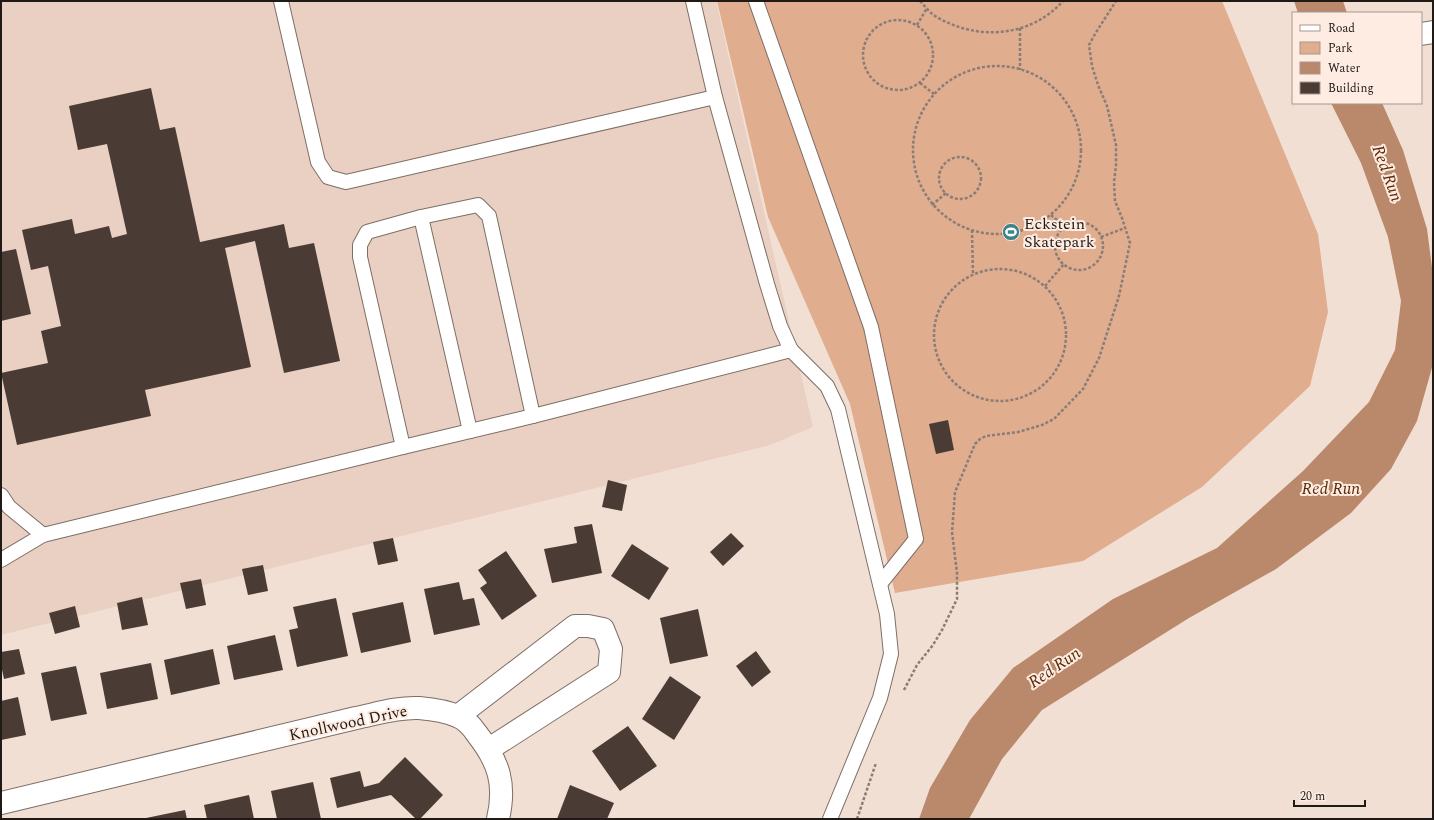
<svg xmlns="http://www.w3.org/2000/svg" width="1434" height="820" viewBox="0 0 1434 820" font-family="Spectral,serif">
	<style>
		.built { fill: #e9d0c2 }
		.green { fill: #e1ad8f }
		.water { fill: #ba886a }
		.building { fill: #4a3c34 }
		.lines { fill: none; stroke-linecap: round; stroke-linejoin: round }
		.service-casing { stroke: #7e6e65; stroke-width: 16 }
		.minor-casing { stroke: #7e6e65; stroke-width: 24 }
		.path { stroke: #897d76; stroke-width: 2.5; stroke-dasharray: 3 2; stroke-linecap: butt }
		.service { stroke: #fff; stroke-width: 14 }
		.minor { stroke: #fff; stroke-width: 22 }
		.labels { text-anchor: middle; stroke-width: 4; stroke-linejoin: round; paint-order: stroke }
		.poi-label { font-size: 16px; fill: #201a16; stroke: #feece2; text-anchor: start }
		.street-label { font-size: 16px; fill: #201a16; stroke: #feece2 }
		.water-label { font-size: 17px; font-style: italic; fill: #5b2b07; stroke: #feece2 }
	</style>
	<rect width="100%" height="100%" fill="#f1dfd4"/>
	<!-- built -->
	<polygon class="built" points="1,1 716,1 813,427 770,445 1,635"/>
	<!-- green -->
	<polygon class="green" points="717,1 1222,1 1318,234 1328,312 1310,386 1202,487 1083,561 895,593 850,404 768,217"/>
	<!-- water -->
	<g class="water">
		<polygon points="1294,1 1343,1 1347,13 1298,13"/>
		<polygon points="1331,103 1382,103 1403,150 1427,229 1433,275 1433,364 1417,421 1391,469 1351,513 1276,569 1189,618 1042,710 1002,759 969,819 919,819 930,788 970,720 1013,668 1113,599 1217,548 1303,471 1369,402 1395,350 1401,301 1388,237 1361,163"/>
	</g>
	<!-- building -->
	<g class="building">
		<polygon points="151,88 160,130 175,127 200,242 284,224 289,248 314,243 340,361 284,373 255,241 225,248 251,367 145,390 151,416 17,445 1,373 48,363 41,331 61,326 48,266 31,270 22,230 72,219 75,234 109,226 112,238 127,234 107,144 78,150 69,106"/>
		<polygon points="16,249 31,314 1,321 1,252"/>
		<polygon points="948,420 954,450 936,454 929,424"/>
		<polygon points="608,480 627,485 622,511 602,507"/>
		<polygon points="592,524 602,573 552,583 544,549 577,543 574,527"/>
		<polygon points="731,533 744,546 723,566 710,552"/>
		<polygon points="393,538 398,561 378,565 373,542"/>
		<polygon points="632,544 669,568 649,600 611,576"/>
		<polygon points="506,551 537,596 502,620 480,588 487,583 478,570"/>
		<polygon points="263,565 268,591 248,595 242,569"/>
		<polygon points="201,579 206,605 186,609 180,583"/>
		<polygon points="459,582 463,600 474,598 480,625 434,635 424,589"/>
		<polygon points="142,597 148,625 122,630 117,603"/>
		<polygon points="336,598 348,656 297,667 289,630 298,628 293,607"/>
		<polygon points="403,602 411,642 361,653 352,613"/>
		<polygon points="75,606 80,627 55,634 49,613"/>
		<polygon points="698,609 708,656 670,664 660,618"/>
		<polygon points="275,635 283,670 234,680 227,646"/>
		<polygon points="19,649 25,674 4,679 1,665 1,652"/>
		<polygon points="213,649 220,684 171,695 164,660"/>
		<polygon points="756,651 771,672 752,687 736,666"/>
		<polygon points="151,663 158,699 107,709 100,673"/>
		<polygon points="76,666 87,714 51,721 41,673"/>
		<polygon points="670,676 701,697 674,740 642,719"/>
		<polygon points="18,697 26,735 1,740 1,701"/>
		<polygon points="628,726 657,766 620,791 592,751"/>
		<polygon points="405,757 443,795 420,819 416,819 391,795 337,808 330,778 360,771 364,787 379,783"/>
		<polygon points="313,782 321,819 277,819 271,791"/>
		<polygon points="570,785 614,803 607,819 557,819"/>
		<polygon points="249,795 254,819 207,819 204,805"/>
		<polygon points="185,810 187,819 146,819 146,818"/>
	</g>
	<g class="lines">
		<defs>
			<g id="service">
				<polyline points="281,1 318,162 328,177 346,182 715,97"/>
				<polyline points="693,1 715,97 767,284 780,326 791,350"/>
				<polyline points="756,1 871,327 916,539 880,584"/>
				<polyline points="421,217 470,431"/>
				<polyline points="403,447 360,257 360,245 367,232 421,217 478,205 489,216 533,416"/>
				<polyline points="1,495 9,507 43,535"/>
				<polyline points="1,560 43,535 403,447 533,416 791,350 827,386 838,409 887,614 891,654 880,698 830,819"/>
			</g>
			<g id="minor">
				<polyline points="1421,34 1433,32"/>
				<polyline points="458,716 575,626 588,626 603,629 611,649 609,672 489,749"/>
				<path d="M1,803L356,718C376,714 397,707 419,708C430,709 446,711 457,716C465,719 473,728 477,734C499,762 506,784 498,819"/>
			</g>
		</defs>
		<!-- service casing -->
		<use href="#service" class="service-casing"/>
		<!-- minor casing -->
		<use href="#minor" class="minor-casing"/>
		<!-- path -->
		<g class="path">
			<path d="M920,1C925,6 929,12 935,16C976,41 1030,38 1063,1"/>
			<circle cx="898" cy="55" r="35"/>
			<polyline points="917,25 927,8"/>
			<polyline points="1020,28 1020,70"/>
			<circle cx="997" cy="150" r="84"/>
			<polyline points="920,83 934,94"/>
			<circle cx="960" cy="178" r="21"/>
			<polyline points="932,205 946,193"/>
			<polyline points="1051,215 1065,227"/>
			<circle cx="1079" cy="246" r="24"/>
			<polyline points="972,230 973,275"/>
			<polyline points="1101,237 1125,228"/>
			<circle cx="1000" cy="335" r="66"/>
			<polyline points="1045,286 1064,264"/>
			<polyline points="904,690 917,665 933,645 942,630 957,599 957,573 952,532 955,492 975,444 980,439 986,436 1018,432 1042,425 1054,419 1083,389 1099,358 1119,296 1130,243 1122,218 1115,201 1114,182 1116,166 1116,145 1107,106 1098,85 1092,66 1089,45 1095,34 1116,1"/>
			<polyline points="857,819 876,763"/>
		</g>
		<!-- service -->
		<use href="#service" class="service"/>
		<!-- minor -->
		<use href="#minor" class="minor"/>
	</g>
	<!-- icons -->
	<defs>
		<symbol id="stadium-disc" viewBox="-11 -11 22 22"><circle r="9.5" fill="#3c8489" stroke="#feece2"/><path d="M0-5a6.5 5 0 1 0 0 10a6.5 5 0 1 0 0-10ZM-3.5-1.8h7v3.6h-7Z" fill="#fff"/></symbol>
	</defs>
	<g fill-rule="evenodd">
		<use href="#stadium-disc" x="1001" y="222" width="20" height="20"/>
	</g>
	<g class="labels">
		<!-- poi labels -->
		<g class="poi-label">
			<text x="1024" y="229">Eckstein<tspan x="1024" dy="18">Skatepark</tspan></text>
		</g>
		<!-- street labels -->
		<g class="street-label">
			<text transform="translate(348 722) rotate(-12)" y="6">Knollwood Drive</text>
		</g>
		<!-- water labels -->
		<g class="water-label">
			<text transform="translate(1388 173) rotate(70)" y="6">Red Run</text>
			<text x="1331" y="494">Red Run</text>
			<text transform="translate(1054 667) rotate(-34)" y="6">Red Run</text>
		</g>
	</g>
	<!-- border -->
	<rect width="1434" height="820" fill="none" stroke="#201a16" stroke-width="4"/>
	<!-- legend -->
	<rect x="1292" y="12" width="130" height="92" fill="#feece2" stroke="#a59890"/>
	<rect x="1300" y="25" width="20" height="6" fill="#ffffff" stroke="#a59890"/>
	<text x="1328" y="32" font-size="12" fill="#201a16">Road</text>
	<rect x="1300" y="42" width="20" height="12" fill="#e1ad8f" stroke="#a59890"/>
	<text x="1328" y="52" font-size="12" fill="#201a16">Park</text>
	<rect x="1300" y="62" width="20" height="12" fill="#ba886a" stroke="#a59890"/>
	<text x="1328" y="72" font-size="12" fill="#201a16">Water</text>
	<rect x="1300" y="82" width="20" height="12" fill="#4a3c34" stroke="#a59890"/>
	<text x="1328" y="92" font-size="12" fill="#201a16">Building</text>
	<!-- scale -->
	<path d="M1294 800v6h71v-6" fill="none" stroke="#201a16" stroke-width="2"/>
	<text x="1300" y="800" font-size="12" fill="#201a16" stroke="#feece2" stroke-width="3" paint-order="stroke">20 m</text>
</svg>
